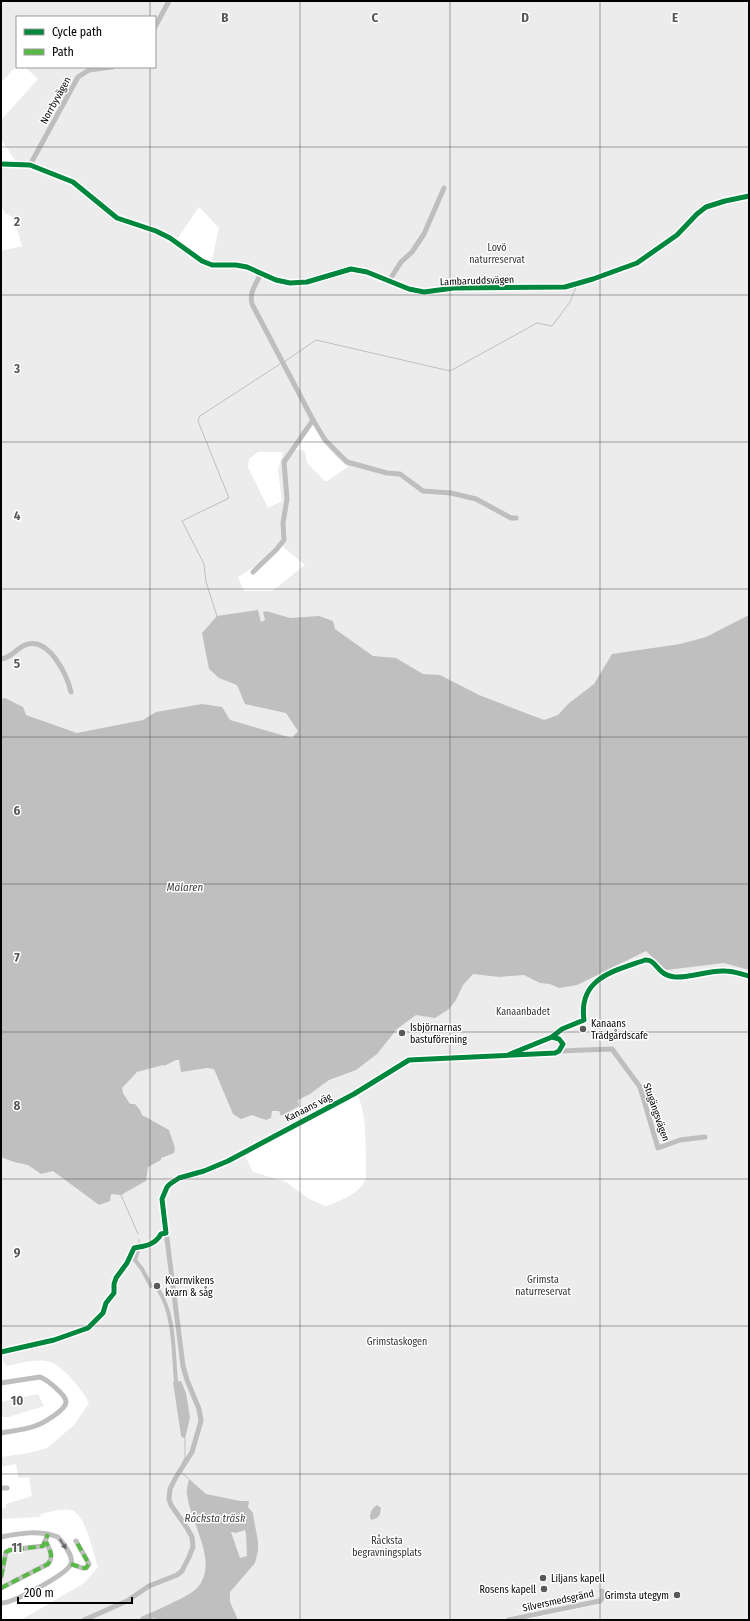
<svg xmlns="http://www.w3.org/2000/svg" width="750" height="1621" viewBox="0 0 750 1621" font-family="'Fira Sans Condensed',sans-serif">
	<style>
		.green { fill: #ececec; fill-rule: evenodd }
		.water { fill: #bfbfbf; fill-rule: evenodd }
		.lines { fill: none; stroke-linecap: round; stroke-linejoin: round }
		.stream { stroke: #bfbfbf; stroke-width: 1 }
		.canal { stroke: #bfbfbf; stroke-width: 4 }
		.minor { stroke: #bebebe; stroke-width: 5 }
		.quiet { stroke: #58b947; stroke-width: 4; stroke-dasharray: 8 4; stroke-linecap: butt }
		.cycleway-casing { stroke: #fff; stroke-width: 8 }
		.cycleway { stroke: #00873e; stroke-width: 5 }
		.oneway { fill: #686868 }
		.grid { fill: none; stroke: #595959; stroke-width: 1; stroke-opacity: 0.55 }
		.poi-dot { fill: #595959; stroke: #fff; stroke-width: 1.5 }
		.labels { text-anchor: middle; stroke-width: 3; stroke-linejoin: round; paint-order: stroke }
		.street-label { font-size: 10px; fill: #000; stroke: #fff }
		.park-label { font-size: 10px; fill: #333; stroke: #fff }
		.poi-label { font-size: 10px; fill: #000; stroke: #fff; text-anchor: start }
		.water-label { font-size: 11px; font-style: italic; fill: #444; stroke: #fff }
		.grid-label { font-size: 13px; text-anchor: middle; font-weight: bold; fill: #595959; stroke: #fff; stroke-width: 3; stroke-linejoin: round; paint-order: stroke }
	</style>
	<rect width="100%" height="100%" fill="#fff"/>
	<!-- green -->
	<g class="green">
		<path d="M1,1H749V808L1,894V251L22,246L14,218L5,213L3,209H1V161L15,160L1,139V120L38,79L25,67H155V17H17V65L1,83ZM199,207L219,228L212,260L202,258L178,238ZM314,424C321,441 334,456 348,467L327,481H325L307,463L305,451L294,449L311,425ZM258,452H283L278,470L282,501L268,508L248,467L249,459ZM282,546L305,565L272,591H244L238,577L270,557ZM53,725H54L77,733L55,738Z"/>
		<path d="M749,913V1620H524L600,1604L605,1598L495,1620H21L84,1583L98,1567C93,1554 86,1516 73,1511C64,1507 50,1512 41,1514L40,1517L1,1519V1509L6,1507V1504L32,1496L29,1477L18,1478L16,1464L1,1467V1457L29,1453L47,1448L74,1425L89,1403C84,1391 60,1362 46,1361C33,1359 19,1364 6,1366L1,1357V1085L377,969ZM358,1096C368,1118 365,1152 366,1177C362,1193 340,1201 326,1206L309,1199L286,1182L253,1172L245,1156Z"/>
		<polygon points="38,1394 44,1406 9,1417 1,1417 1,1402"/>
		<polygon points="47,1547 51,1553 47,1564 1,1586 8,1553"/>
	</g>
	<!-- water -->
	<g class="water">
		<polygon points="258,610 261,622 265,620 263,612 266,611 290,618 319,616 333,621 335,629 373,656 396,658 423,674 440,675 479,695 544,720 558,715 568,704 594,684 612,654 680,644 706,637 749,615 749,970 724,963 666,970 646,951 577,985 559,988 550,984 540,983 524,975 499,977 473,974 463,985 456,1000 449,1009 435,1018 416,1015 397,1029 377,1054 356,1070 329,1080 310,1094 298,1100 299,1106 283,1115 281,1116 279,1111 272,1111 271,1118 266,1120 252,1115 241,1119 233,1114 214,1069 207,1068 181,1072 179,1060 176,1060 164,1066 163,1065 137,1072 122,1088 123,1093 130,1104 135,1104 140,1110 142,1115 169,1130 175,1148 174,1153 161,1158 161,1160 148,1167 146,1181 144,1182 121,1195 111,1194 110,1201 99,1205 53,1171 41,1174 28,1165 14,1162 1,1157 1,699 5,698 23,707 26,715 77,733 143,720 156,712 202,704 222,707 230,720 292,738 298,731 286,713 245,704 237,685 219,678 209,669 202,633 217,616"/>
		<polygon points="181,1381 186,1393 190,1417 185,1439 181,1436 173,1382"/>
		<path d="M189,1479L206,1494L240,1501H249L248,1507L253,1513L254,1520L258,1541V1551L255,1563L230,1592V1602L238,1620H159L153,1618L152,1620H139L141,1617C152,1612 191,1596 198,1587C219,1561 190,1523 187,1494C186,1490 188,1484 189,1479ZM245,1530L246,1534L247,1556L240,1558L231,1532L236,1533Z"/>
		<path d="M377,1505L381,1508L380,1514L377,1518L372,1520L370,1518C370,1513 372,1508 377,1505Z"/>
	</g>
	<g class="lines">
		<!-- stream -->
		<g class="stream">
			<polyline points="284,362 316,340 450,371 537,323 552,326 570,302 576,287"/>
			<polyline points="217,616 206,582 204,564 182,521 229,498 198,421 200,416 280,364"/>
			<polyline points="121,1195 138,1234"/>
			<polyline points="139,1239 139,1245"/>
			<polyline points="182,1463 185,1458 185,1439"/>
			<polyline points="182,1473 189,1479"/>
		</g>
		<!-- canal -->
		<g class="canal">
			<polyline points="138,1250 135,1260 142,1269 151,1286"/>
			<path d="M158,1289C175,1315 173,1351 176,1381"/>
		</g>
		<!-- minor -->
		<g class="minor">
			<polyline points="155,27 169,1"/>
			<polyline points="1,164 30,165 73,182 117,218 156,231 170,238 202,261 212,265 236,265 247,267 276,280 290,283 307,282 351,269 367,272 409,289 424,292 454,288 565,287 593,279 637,263 677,235 697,214 706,207 725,201 749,196"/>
			<polyline points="30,165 78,77 89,70 112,67"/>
			<polyline points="389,281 401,262 412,252 424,234 444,188"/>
			<polyline points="313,420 325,440 347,462 387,473 400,474 423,491 451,493 476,499 500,512 511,518 516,518"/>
			<path d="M253,572L276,550L284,540L283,523L287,499L284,462L313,420L252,304C249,291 256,285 261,273"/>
			<path d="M1,659C12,658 18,646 28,644C50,639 67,675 71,692"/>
			<polyline points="559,1051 612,1049 640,1087 658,1148 680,1140 705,1137"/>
			<path d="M1,1383L40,1377C48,1380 54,1386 60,1392C63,1395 66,1398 66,1402C66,1410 42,1424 35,1426C24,1430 12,1431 1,1433"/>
			<polyline points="1,1488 7,1488"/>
			<path d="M1,1537C21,1533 39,1530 58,1537C63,1543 74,1556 71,1564C66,1575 13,1603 1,1603"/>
			<polyline points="71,1564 82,1568 86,1568 89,1564 76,1541"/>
			<polyline points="1,1577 6,1552 10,1550 43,1546 48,1534"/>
			<path d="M1,1588L48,1564C54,1556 50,1550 46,1542"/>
			<polyline points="84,1620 127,1601 149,1586 177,1575 182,1571 189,1557 193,1547 192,1537 187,1528 171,1505 169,1499 170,1489 176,1477 192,1452 201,1421 199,1409 187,1380 183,1366 162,1199 167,1187 179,1178 204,1171 228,1161 354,1094 409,1060 555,1053 559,1051 563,1044 559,1039 552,1037 508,1055"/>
			<polyline points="508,1620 600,1601 603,1597 602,1591"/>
		</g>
		<!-- quiet -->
		<g class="quiet">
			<polyline points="71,1564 82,1568 86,1568 89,1564 76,1541"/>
			<polyline points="1,1577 6,1552 10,1550 43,1546 48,1534"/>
			<path d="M1,1588L48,1564C54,1556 50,1550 46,1542"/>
		</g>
		<defs>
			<g id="cycleway">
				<polyline points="1,164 30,165 73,182 117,218 156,231 170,238 202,261 212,265 236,265 247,267 276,280 290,283 307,282 351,269 367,272 409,289 424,292 454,288 565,287 593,279 637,263 677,235 697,214 706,207 725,201 749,196"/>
				<path d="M552,1037L562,1029L584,1020C578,978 614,971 645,960C657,959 657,976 675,977C692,978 708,970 725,971C733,971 741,974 749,976"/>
				<path d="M1,1352L54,1340L88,1328L103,1313L106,1303L114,1293V1284L116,1278L127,1263L134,1248C145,1246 155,1245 161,1234L166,1233L162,1199L167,1187L170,1184L179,1178L204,1171L228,1161L354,1094L409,1060L555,1053L559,1051L563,1044L559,1039L552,1037L508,1055"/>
			</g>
		</defs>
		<!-- cycleway casing -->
		<use href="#cycleway" class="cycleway-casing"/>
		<!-- cycleway -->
		<use href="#cycleway" class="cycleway"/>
	</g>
	<!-- one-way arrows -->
	<defs><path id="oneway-solid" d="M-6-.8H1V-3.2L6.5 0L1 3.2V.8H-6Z"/></defs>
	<use class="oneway" href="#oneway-solid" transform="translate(63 1544) rotate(57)"/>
	<!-- grid -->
	<path class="grid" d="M150,1V17M300,1V1620M450,1V1620M600,1V1620M150,67V1620M1,147H749M1,295H749M1,442H749M1,589H749M1,737H749M1,884H749M1,1032H749M1,1179H749M1,1326H749M1,1474H749"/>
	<!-- markers -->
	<g class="poi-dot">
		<circle cx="583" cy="1029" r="4"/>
		<circle cx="402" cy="1033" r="4"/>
		<circle cx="157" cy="1286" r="4"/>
		<circle cx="543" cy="1578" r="4"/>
		<circle cx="544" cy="1589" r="4"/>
		<circle cx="677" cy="1595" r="4"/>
	</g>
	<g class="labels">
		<!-- street labels -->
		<g class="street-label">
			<text transform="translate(55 100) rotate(-61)" y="4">Norrbyvägen</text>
			<text transform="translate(477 280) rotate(-2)" y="4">Lambaruddsvägen</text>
			<text transform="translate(308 1107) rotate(-27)" y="4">Kanaans väg</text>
			<text transform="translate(657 1112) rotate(71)" y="4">Stugängsvägen</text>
			<text transform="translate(558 1600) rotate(-12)" y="4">Silversmedsgränd</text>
		</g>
		<!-- park labels -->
		<g class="park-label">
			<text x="497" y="251">Lovö<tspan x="497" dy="12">naturreservat</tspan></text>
			<text x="523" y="1015">Kanaanbadet</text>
			<text x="543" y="1283">Grimsta<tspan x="543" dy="12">naturreservat</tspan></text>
			<text x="397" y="1345">Grimstaskogen</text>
			<text x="387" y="1544">Råcksta<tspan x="387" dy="12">begravningsplats</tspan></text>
		</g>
		<!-- poi labels -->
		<g class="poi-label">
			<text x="591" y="1027">Kanaans<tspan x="591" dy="12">Trädgårdscafe</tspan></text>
			<text x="410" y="1031">Isbjörnarnas<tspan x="410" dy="12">bastuförening</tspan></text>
			<text x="165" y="1284">Kvarnvikens<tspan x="165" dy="12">kvarn &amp; såg</tspan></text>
			<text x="551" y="1582">Liljans kapell</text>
			<text x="536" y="1593" text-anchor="end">Rosens kapell</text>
			<text x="669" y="1599" text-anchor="end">Grimsta utegym</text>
		</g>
		<!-- water labels -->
		<g class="water-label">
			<text x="185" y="891">Mälaren</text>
			<text x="215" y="1522">Råcksta träsk</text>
		</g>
	</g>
	<g class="grid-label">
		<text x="225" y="22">B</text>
		<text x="375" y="22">C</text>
		<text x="525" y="22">D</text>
		<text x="675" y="22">E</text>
		<text x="17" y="226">2</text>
		<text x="17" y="373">3</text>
		<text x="17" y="520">4</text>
		<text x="17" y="668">5</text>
		<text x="17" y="815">6</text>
		<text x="17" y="962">7</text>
		<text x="17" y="1110">8</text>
		<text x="17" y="1257">9</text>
		<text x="17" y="1405">10</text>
		<text x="17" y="1552">11</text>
	</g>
	<!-- border -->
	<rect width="750" height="1621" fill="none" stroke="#000000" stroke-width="4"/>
	<!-- legend -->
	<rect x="16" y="16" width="140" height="52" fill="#ffffff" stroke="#999999"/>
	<rect x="24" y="29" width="20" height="6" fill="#00873e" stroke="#999999"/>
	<text x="52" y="36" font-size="12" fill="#000000">Cycle path</text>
	<rect x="24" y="49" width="20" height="6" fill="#58b947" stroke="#999999"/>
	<text x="52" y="56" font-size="12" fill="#000000">Path</text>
	<!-- scale -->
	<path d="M18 1597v6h114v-6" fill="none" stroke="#000000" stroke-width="2"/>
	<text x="24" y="1597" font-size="12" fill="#000000" stroke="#ffffff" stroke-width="3" paint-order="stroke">200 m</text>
</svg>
